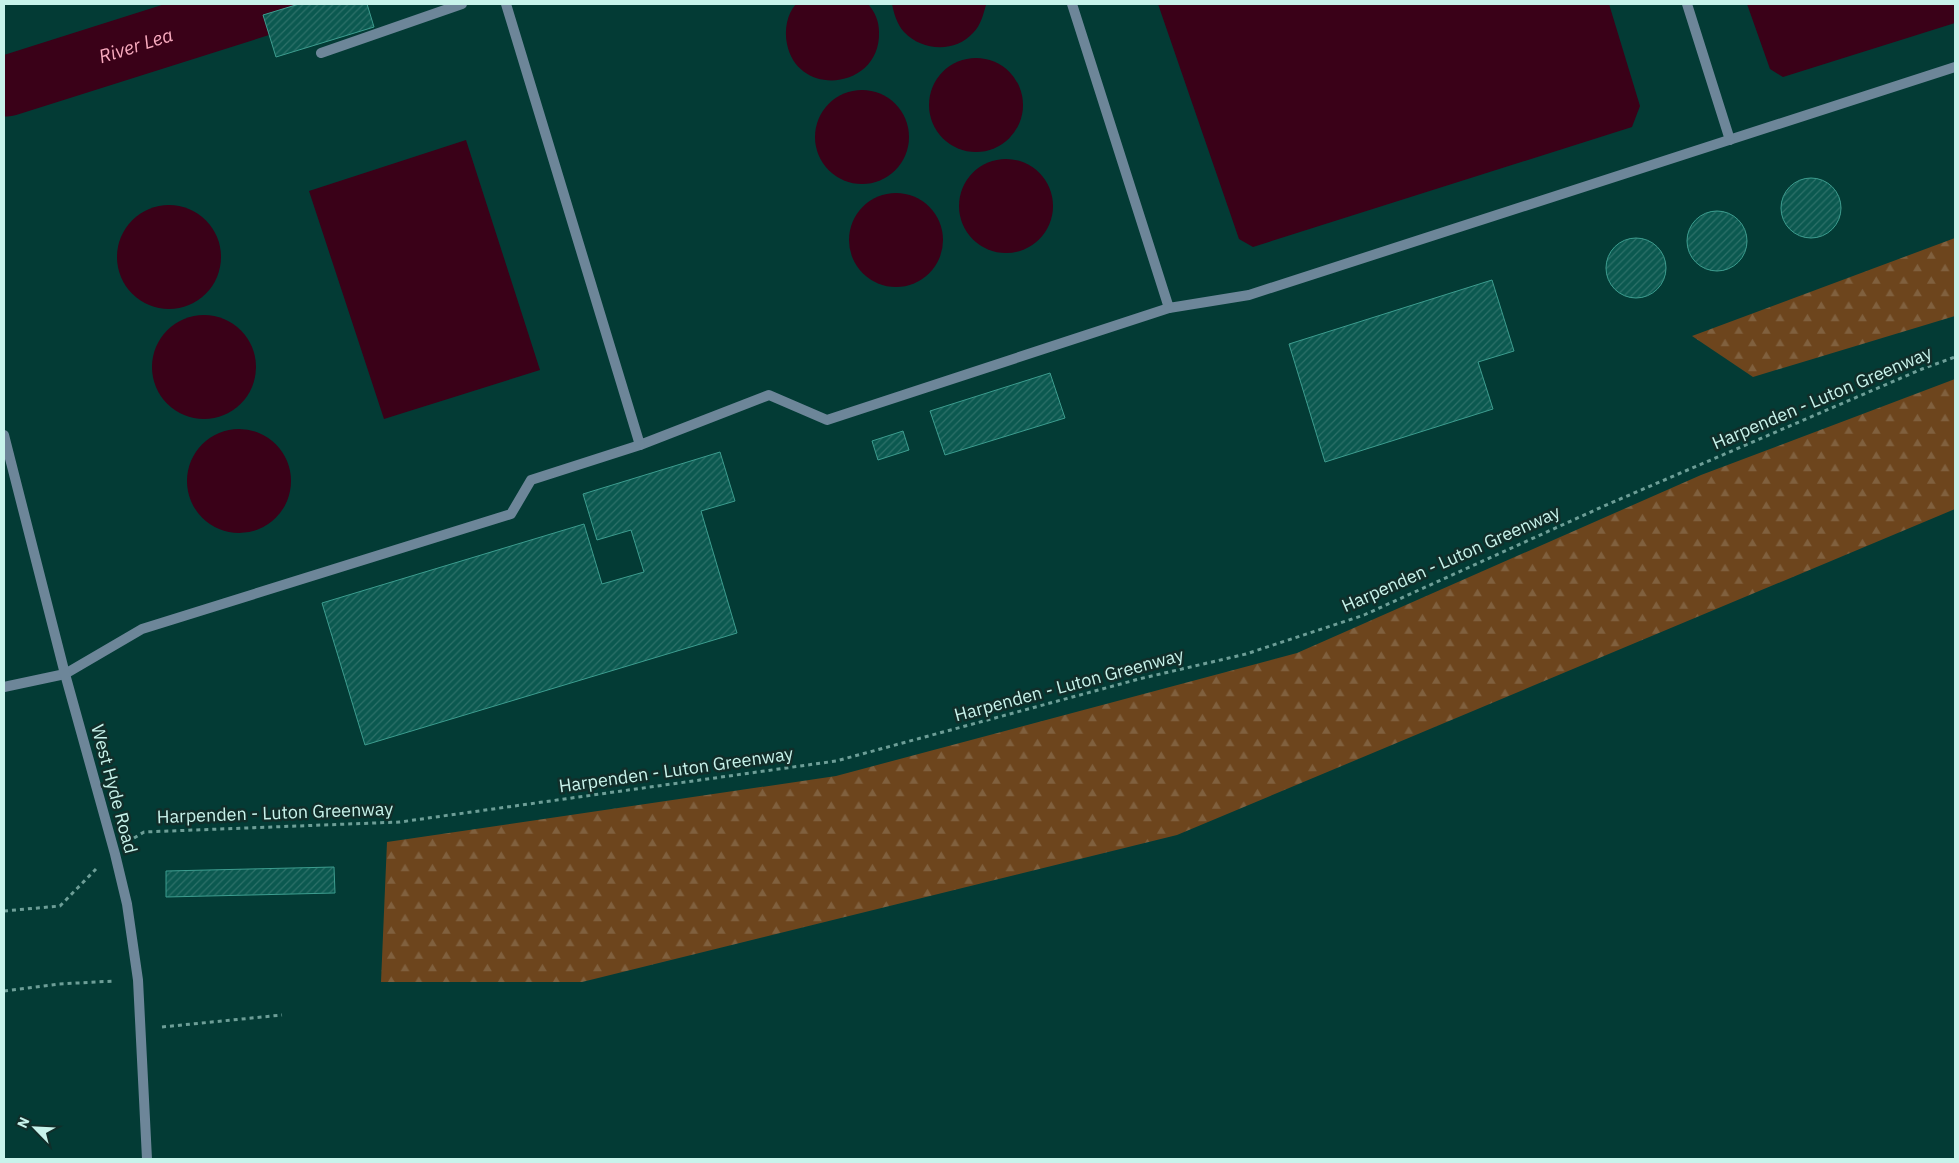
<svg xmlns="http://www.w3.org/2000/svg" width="1959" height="1163" viewBox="0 0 1959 1163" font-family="'IBM Plex Sans',sans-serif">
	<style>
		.forest { fill: url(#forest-firs) }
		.water { fill: #3a0118 }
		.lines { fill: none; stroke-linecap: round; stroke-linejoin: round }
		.river { stroke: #3a0118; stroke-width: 61 }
		.building { fill: url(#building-hatch); stroke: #3d9d8f }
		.path { stroke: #6d9e97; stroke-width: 3; stroke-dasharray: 4 4; stroke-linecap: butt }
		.service { stroke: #6d8699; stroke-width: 10 }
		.minor { stroke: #6d8699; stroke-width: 10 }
		.labels { text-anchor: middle; stroke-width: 5; stroke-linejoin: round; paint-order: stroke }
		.street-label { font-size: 18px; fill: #c8f3eb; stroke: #112e2a }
		.water-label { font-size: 19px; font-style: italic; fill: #f9abbf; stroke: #112e2a }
	</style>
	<defs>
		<pattern id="forest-firs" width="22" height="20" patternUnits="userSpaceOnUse" patternTransform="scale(1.25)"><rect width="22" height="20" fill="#6d451d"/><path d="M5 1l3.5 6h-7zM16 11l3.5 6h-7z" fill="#80603e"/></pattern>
		<pattern id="building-hatch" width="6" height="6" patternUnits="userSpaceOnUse" patternTransform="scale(1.25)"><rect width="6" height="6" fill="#0b5950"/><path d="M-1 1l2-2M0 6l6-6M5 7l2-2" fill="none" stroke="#2d7169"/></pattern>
	</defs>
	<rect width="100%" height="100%" fill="#033b35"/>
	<!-- forest -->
	<g class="forest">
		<polygon points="1955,238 1955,316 1753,377 1692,336"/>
		<polygon points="1955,379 1955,509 1177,835 582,982 381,982 387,842 836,776 1297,653 1701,475"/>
	</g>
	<!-- water -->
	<g class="water">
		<path d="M796,4H868C875,12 879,21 879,32C881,89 798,99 787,44C784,30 787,14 796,4Z"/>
		<path d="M892,4H986V5C983,15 981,25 973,33C955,53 922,51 904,32C897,24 894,14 892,4Z"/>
		<polygon points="1158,4 1609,4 1640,106 1632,127 1253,247 1239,239"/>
		<polygon points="1747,4 1955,4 1955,23 1783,77 1770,69"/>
		<circle cx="976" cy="105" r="47"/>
		<circle cx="862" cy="137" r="47"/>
		<polygon points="466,140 540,370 384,419 309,191"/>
		<circle cx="1006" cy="206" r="47"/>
		<circle cx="896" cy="240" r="47"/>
		<circle cx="169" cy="257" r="52"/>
		<circle cx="204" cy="367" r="52"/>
		<circle cx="239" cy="481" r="52"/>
	</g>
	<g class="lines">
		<!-- river -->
		<path class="river" id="s1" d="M7,86L266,4"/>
	</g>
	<!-- building -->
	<g class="building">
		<polygon points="299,4 367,4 374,27 276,57 263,15"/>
		<circle cx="1811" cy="208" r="30"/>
		<circle cx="1717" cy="241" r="30"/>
		<circle cx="1636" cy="268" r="30"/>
		<polygon points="1492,280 1514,351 1478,362 1493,409 1325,462 1289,344"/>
		<polygon points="1050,373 1065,418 945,455 930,411"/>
		<polygon points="903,431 909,450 878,460 872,441"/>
		<polygon points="720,452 735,501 701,511 737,633 365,745 322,603 584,524 602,584 644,572 631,530 597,540 583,494"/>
		<polygon points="334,867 335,893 166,897 166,871"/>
	</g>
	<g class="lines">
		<!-- path -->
		<g class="path">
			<polyline points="134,838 144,832 400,822 836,761 1139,679 1246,654 1364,615 1604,506 1922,369 1955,357"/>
			<polyline points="4,911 60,906 96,869"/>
			<polyline points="4,991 59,984 115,981"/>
			<polyline points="162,1027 282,1015"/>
		</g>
		<!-- service -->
		<g class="service">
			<polyline points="506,4 640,445 769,395 827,420 1169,308"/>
			<polyline points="1072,4 1169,308 1249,295 1955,67"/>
			<polyline points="1687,4 1730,140"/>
			<polyline points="321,53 462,4"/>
			<polyline points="4,687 65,674 142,629 511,514 531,480 640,445"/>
		</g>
		<!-- minor -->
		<polyline class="minor" points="4,435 65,674 115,854 127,904 138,980 147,1159"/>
	</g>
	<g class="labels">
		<!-- street labels -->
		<g class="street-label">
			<text transform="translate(1822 398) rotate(-23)" y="6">Harpenden - Luton Greenway</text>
			<text transform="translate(1451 559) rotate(-24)" y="6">Harpenden - Luton Greenway</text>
			<text transform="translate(1069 685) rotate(-15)" y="6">Harpenden - Luton Greenway</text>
			<text transform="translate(676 770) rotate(-8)" y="6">Harpenden - Luton Greenway</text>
			<text transform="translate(114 789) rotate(75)" y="6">West Hyde Road</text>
			<text transform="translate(275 813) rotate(-2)" y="6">Harpenden - Luton Greenway</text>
		</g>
		<!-- water labels -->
		<g class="water-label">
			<text dy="7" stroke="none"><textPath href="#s1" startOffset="135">River Lea</textPath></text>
		</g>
	</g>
	<!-- border -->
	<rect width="1959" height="1163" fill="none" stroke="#c8f3eb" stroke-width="10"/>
	<!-- north arrow -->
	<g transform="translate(35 1128) rotate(294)" stroke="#112e2a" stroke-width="4" paint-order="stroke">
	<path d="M0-4L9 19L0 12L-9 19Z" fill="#c8f3eb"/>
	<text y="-8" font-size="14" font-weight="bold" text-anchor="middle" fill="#c8f3eb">N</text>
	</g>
</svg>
